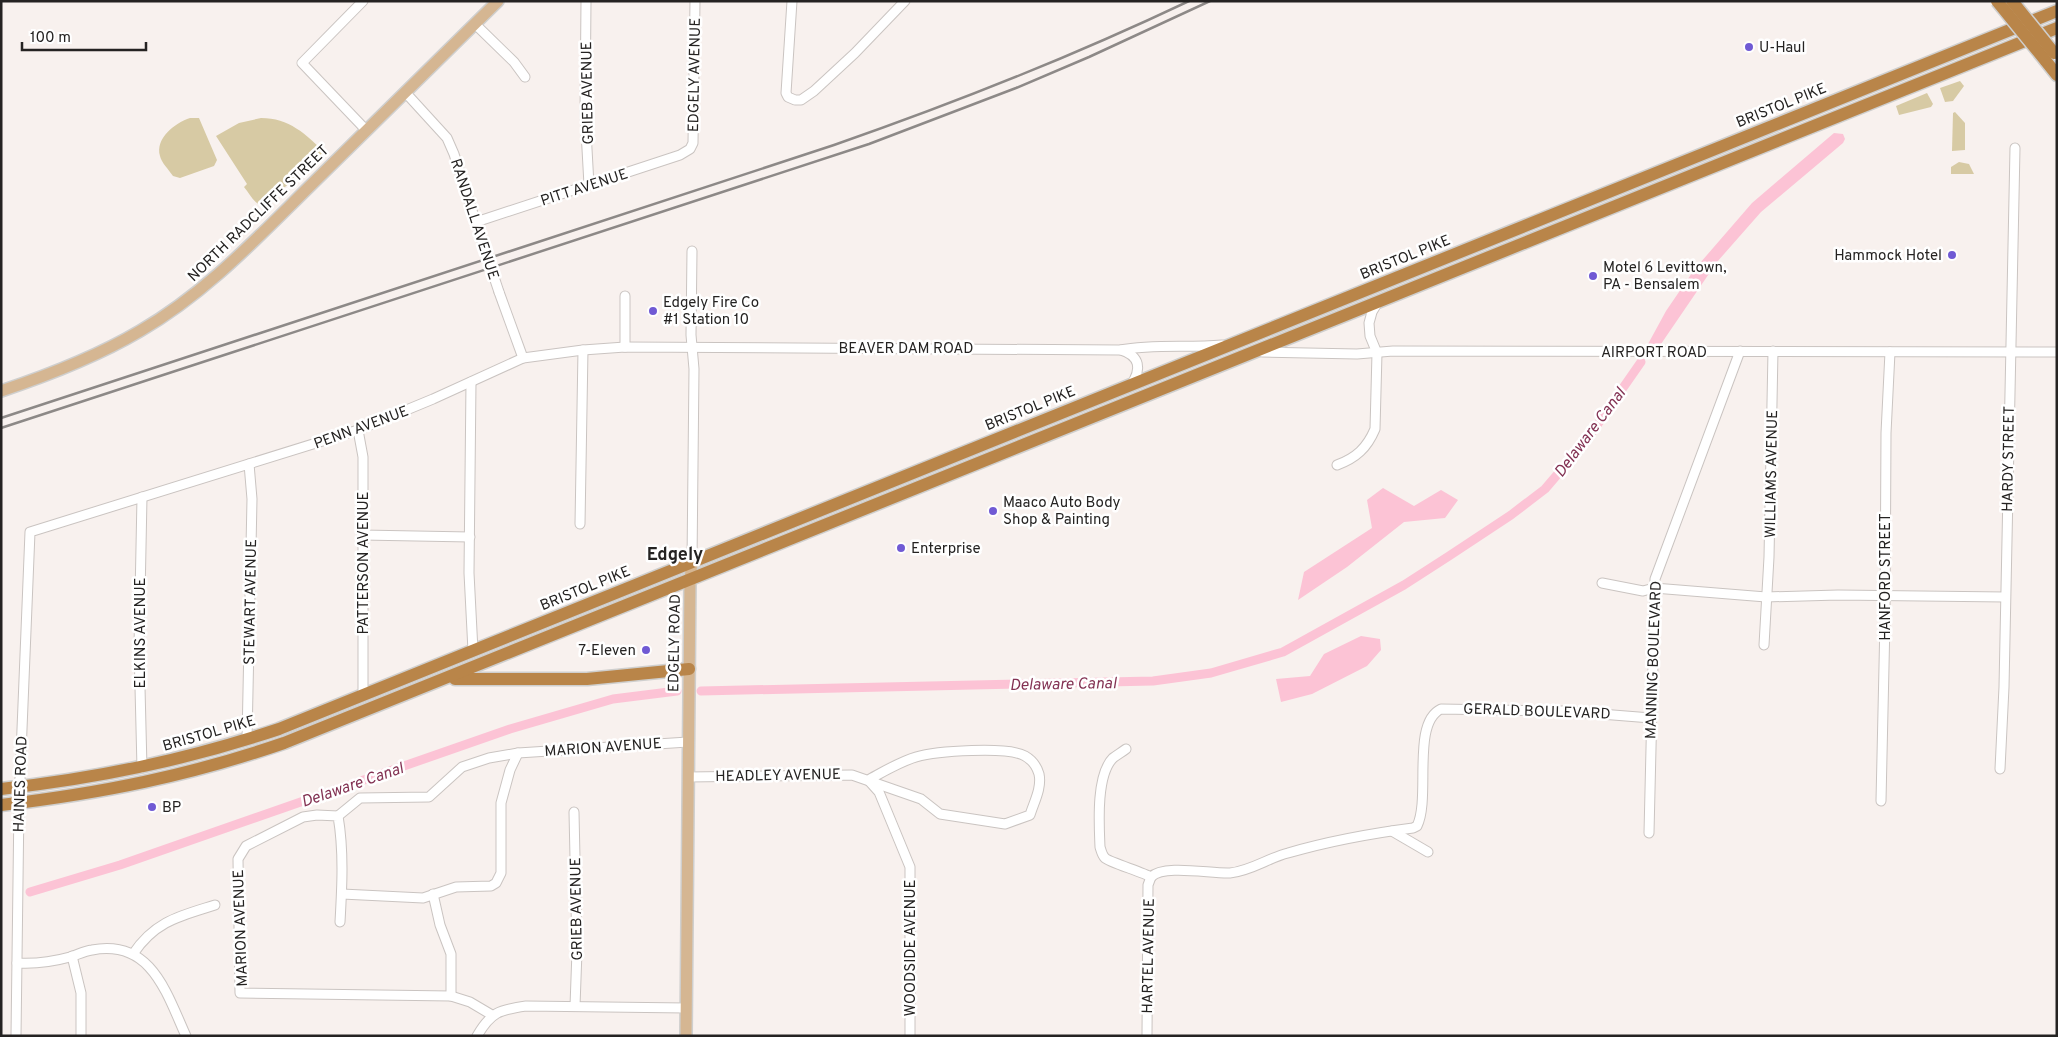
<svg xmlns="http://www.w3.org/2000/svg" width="2058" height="1037" viewBox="0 0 2058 1037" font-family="Overpass,sans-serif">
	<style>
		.green { fill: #d7caa4 }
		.water { fill: #fcc3d5 }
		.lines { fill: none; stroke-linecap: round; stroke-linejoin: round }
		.canal { stroke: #fcc3d5; stroke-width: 9 }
		.minor-casing { stroke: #cac4c1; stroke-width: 11 }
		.major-casing { stroke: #cfcfce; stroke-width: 14 }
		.highway-casing { stroke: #cfcfce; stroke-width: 15 }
		.minor { stroke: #fff; stroke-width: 9 }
		.major { stroke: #d5b692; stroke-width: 11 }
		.highway { stroke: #b98549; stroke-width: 12 }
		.rail { stroke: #8d8987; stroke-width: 2.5 }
		.minor-bridge-casing { stroke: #cac4c1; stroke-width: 11; stroke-linecap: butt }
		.highway-bridge-casing { stroke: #cfcfce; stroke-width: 15; stroke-linecap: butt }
		.minor-bridge { stroke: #fff; stroke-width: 9 }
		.highway-bridge { stroke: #b98549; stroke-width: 12 }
		.poi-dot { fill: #705ad4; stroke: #fff; stroke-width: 2 }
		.labels { text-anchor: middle; stroke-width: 5; stroke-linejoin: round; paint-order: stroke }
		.poi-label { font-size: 15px; fill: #252322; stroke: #fff; text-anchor: start }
		.street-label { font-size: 15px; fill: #252322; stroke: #fff }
		.water-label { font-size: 16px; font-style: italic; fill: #833253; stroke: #fff }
		.quarter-label { font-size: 18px; font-weight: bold; fill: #252322; stroke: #fff }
	</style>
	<rect width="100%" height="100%" fill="#f8f1ee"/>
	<!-- green -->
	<g class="green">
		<polygon points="1960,81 1964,86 1953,101 1945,102 1940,88"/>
		<polygon points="1927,93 1933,104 1931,107 1899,115 1896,106"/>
		<polygon points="1955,112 1965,123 1965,150 1952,151 1953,113"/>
		<path d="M190,118H199L217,160L214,166L180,178L173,176C169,170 161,162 160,156C155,138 175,123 190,118Z"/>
		<path d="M261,118C289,118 306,134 325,153L306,171L273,196L274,200L264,207C253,203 251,195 244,187L247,184L216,136L239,123Z"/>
		<polygon points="1959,162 1969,164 1974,174 1951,174 1951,167"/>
	</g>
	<!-- water -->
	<g class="water">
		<polygon points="1834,133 1843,134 1845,139 1843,143 1761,212 1717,262 1661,344 1652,345 1648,344 1666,311 1694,270 1752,203"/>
		<polygon points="1383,488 1414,506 1441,490 1458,500 1445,518 1404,522 1347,567 1298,600 1304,572 1372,528 1367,500"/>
		<polygon points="1361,636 1380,639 1381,650 1367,666 1312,694 1281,702 1276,679 1310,676 1324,654"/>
	</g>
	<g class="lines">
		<!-- canal -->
		<g class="canal">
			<polyline points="701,691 1153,681 1211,673 1283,652 1404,585 1449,556 1511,515 1545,489 1586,441 1641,362"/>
			<polyline points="30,892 120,865 510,729 613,699 677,691"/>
		</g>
		<defs>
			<g id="minor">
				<polyline points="363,1 302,63 366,130"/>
				<polyline points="586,1 585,113 589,185"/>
				<polyline points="792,1 786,93 788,97 795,100 801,100 814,91 855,53 905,1"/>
				<polyline points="475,24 514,62 525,77"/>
				<polyline points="405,92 447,138 454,154 477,226"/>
				<polyline points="476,222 680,155 690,149 693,143 695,1"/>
				<polyline points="692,251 691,335 694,369 692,562"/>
				<polyline points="499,292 523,358"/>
				<polyline points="625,296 625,347"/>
				<path d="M1121,350C1140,356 1142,369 1131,385"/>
				<polyline points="1262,352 1357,354 1393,351 2057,352"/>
				<polyline points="471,382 469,573 473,651"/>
				<polyline points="358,430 363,457 363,696"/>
				<path d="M1337,465C1356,458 1367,448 1375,429L1377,353L1370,336L1369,323L1372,312L1378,302"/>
				<polyline points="580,524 583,350"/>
				<polyline points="362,535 470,537"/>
				<polyline points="1602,583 1643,591 1654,588 1766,597 1838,595 2005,597"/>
				<polyline points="1764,645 1769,557 1773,351"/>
				<polyline points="247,739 252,499 249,464"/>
				<path d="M1126,749C1122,752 1117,755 1113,758C1096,775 1099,824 1100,847C1101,850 1102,855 1105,858C1109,862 1142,872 1151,877"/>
				<polyline points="142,768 139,647 142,497"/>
				<polyline points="2000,769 2004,687 2015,148"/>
				<path d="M688,777L852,775L921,799L940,814L1005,824L1030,815C1034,802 1042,788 1039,774C1037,767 1032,760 1025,756C1008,746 936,751 916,757C899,762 883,772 868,780"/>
				<polyline points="870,782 879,792 910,867 910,1036"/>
				<polyline points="1881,801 1885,621 1886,433 1890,352"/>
				<polyline points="574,812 577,951 575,1006"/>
				<polyline points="338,816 360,798 429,797 462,767 489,758 518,753 688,742"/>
				<polyline points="1392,831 1428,852"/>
				<polyline points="1649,833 1655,579 1740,351"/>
				<path d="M1151,877C1164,864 1211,874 1230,873C1251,871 1268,858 1288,853C1326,842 1374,833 1413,828L1417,826C1431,798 1411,723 1441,709L1563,711L1651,718"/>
				<polyline points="342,894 423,898 456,887 491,886 496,883 501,873 501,803 510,770 518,753"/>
				<polyline points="433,894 440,925 451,954 451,996"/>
				<path d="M340,922C342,887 344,851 338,816L317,815L303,817L246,846L238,859L240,993L451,996L470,1002L492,1015"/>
				<path d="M133,954C155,921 180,916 215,905"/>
				<polyline points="72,956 81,993 81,1036"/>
				<path d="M17,963C35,964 52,962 70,957C77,955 84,951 92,950C151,939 166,992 186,1036"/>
				<path d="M16,1036L19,803L30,532L358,430L433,399L523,358L583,350L625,347L1120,350C1154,344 1188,348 1222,345"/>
				<path d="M477,1036C491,1012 499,1010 526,1006L686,1008"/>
				<polyline points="1147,1036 1148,885 1151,877"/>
			</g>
			<g id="major">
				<path d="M1,391C49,375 96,357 140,331C206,293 258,237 312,184C374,123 436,62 498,1"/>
				<polyline points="686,1036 690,580 692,562"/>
			</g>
			<g id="highway">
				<polyline points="2045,60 2057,75"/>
				<polyline points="455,679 587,679 689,669"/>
				<path d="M1,789C99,778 186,760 279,729L2057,11"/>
				<path d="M1,805C102,793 188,776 284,743L2057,28"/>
			</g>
		</defs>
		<!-- minor casing -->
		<use href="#minor" class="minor-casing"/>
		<!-- major casing -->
		<use href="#major" class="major-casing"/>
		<!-- highway casing -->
		<use href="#highway" class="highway-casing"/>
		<!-- minor -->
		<use href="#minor" class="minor"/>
		<!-- major -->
		<use href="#major" class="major"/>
		<!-- highway -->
		<use href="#highway" class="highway"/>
		<!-- rail -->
		<g class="rail">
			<path d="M1,418L834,145C955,103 1073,56 1189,1"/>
			<polyline points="1,428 869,144 1016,88 1089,57 1210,1"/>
		</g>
		<defs>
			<polyline id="minor-bridge" points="479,232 499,292"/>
			<g id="highway-bridge">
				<polyline points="1997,1 2045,60"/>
				<polyline points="2012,1 2054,53"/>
			</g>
		</defs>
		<!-- minor-bridge casing -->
		<use href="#minor-bridge" class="minor-bridge-casing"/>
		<!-- highway-bridge casing -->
		<use href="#highway-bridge" class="highway-bridge-casing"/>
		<!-- minor-bridge -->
		<use href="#minor-bridge" class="minor-bridge"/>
		<!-- highway-bridge -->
		<use href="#highway-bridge" class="highway-bridge"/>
	</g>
	<!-- markers -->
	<g class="poi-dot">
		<circle cx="1749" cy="47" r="5"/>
		<circle cx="1952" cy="255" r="5"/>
		<circle cx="1593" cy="276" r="5"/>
		<circle cx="653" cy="311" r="5"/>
		<circle cx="993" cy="511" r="5"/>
		<circle cx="901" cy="548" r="5"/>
		<circle cx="646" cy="650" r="5"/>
		<circle cx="152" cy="807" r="5"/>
	</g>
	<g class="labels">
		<!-- poi labels -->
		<g class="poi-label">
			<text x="1759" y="52">U-Haul</text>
			<text x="1942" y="260" text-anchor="end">Hammock Hotel</text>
			<text x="1603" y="272">Motel 6 Levittown,<tspan x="1603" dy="17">PA - Bensalem</tspan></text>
			<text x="663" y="307">Edgely Fire Co<tspan x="663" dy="17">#1 Station 10</tspan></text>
			<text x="1003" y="507">Maaco Auto Body<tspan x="1003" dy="17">Shop &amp; Painting</tspan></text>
			<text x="911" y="553">Enterprise</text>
			<text x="636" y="655" text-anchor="end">7-Eleven</text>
			<text x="162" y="812">BP</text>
		</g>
		<!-- street labels -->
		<g class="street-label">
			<text transform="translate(694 75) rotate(-89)" y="5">EDGELY AVENUE</text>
			<text transform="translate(587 93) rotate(-91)" y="5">GRIEB AVENUE</text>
			<text transform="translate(1781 105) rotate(-22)" y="5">BRISTOL PIKE</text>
			<text transform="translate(584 187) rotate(-18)" y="5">PITT AVENUE</text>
			<text transform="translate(258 213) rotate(-44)" y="5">NORTH RADCLIFFE STREET</text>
			<text transform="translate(475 219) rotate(72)" y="5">RANDALL AVENUE</text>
			<text transform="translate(1405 257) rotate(-22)" y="5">BRISTOL PIKE</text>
			<text x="906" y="353">BEAVER DAM ROAD</text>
			<text x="1654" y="357">AIRPORT ROAD</text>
			<text transform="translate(1030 408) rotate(-22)" y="5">BRISTOL PIKE</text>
			<text transform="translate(361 427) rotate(-20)" y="5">PENN AVENUE</text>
			<text transform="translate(2008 459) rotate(-89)" y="5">HARDY STREET</text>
			<text transform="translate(1771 474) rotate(-89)" y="5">WILLIAMS AVENUE</text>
			<text transform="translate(363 563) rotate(-90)" y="5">PATTERSON AVENUE</text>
			<text transform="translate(1885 577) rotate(-90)" y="5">HANFORD STREET</text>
			<text transform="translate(585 588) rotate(-22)" y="5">BRISTOL PIKE</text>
			<text transform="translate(250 602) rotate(-89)" y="5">STEWART AVENUE</text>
			<text transform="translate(140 633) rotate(-90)" y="5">ELKINS AVENUE</text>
			<text transform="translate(674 643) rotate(-89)" y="5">EDGELY ROAD</text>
			<text transform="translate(1653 660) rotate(-88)" y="5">MANNING BOULEVARD</text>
			<text transform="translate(1537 711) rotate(2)" y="5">GERALD BOULEVARD</text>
			<text transform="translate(209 733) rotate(-16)" y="5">BRISTOL PIKE</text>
			<text transform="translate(603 747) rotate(-4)" y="5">MARION AVENUE</text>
			<text transform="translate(778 775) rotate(-1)" y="5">HEADLEY AVENUE</text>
			<text transform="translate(20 784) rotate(-88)" y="5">HAINES ROAD</text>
			<text transform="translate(576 909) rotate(-91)" y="5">GRIEB AVENUE</text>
			<text transform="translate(240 928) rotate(-92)" y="5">MARION AVENUE</text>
			<text transform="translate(910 948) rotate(-90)" y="5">WOODSIDE AVENUE</text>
			<text transform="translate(1148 956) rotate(-89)" y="5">HARTEL AVENUE</text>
		</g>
		<!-- water labels -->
		<g class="water-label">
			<text transform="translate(1589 432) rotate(-53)" y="6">Delaware Canal</text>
			<text transform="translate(1063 683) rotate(-1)" y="6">Delaware Canal</text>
			<text transform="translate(352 784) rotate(-19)" y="6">Delaware Canal</text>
		</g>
		<!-- quarter labels -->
		<g class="quarter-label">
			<text x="675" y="560">Edgely</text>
		</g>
	</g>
	<!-- border -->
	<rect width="2058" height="1037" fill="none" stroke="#252322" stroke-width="5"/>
	<!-- scale -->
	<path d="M22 42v8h124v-8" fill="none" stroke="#252322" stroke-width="2.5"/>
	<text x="30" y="42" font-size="15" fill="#252322" stroke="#ffffff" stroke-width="4" paint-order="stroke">100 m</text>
</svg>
